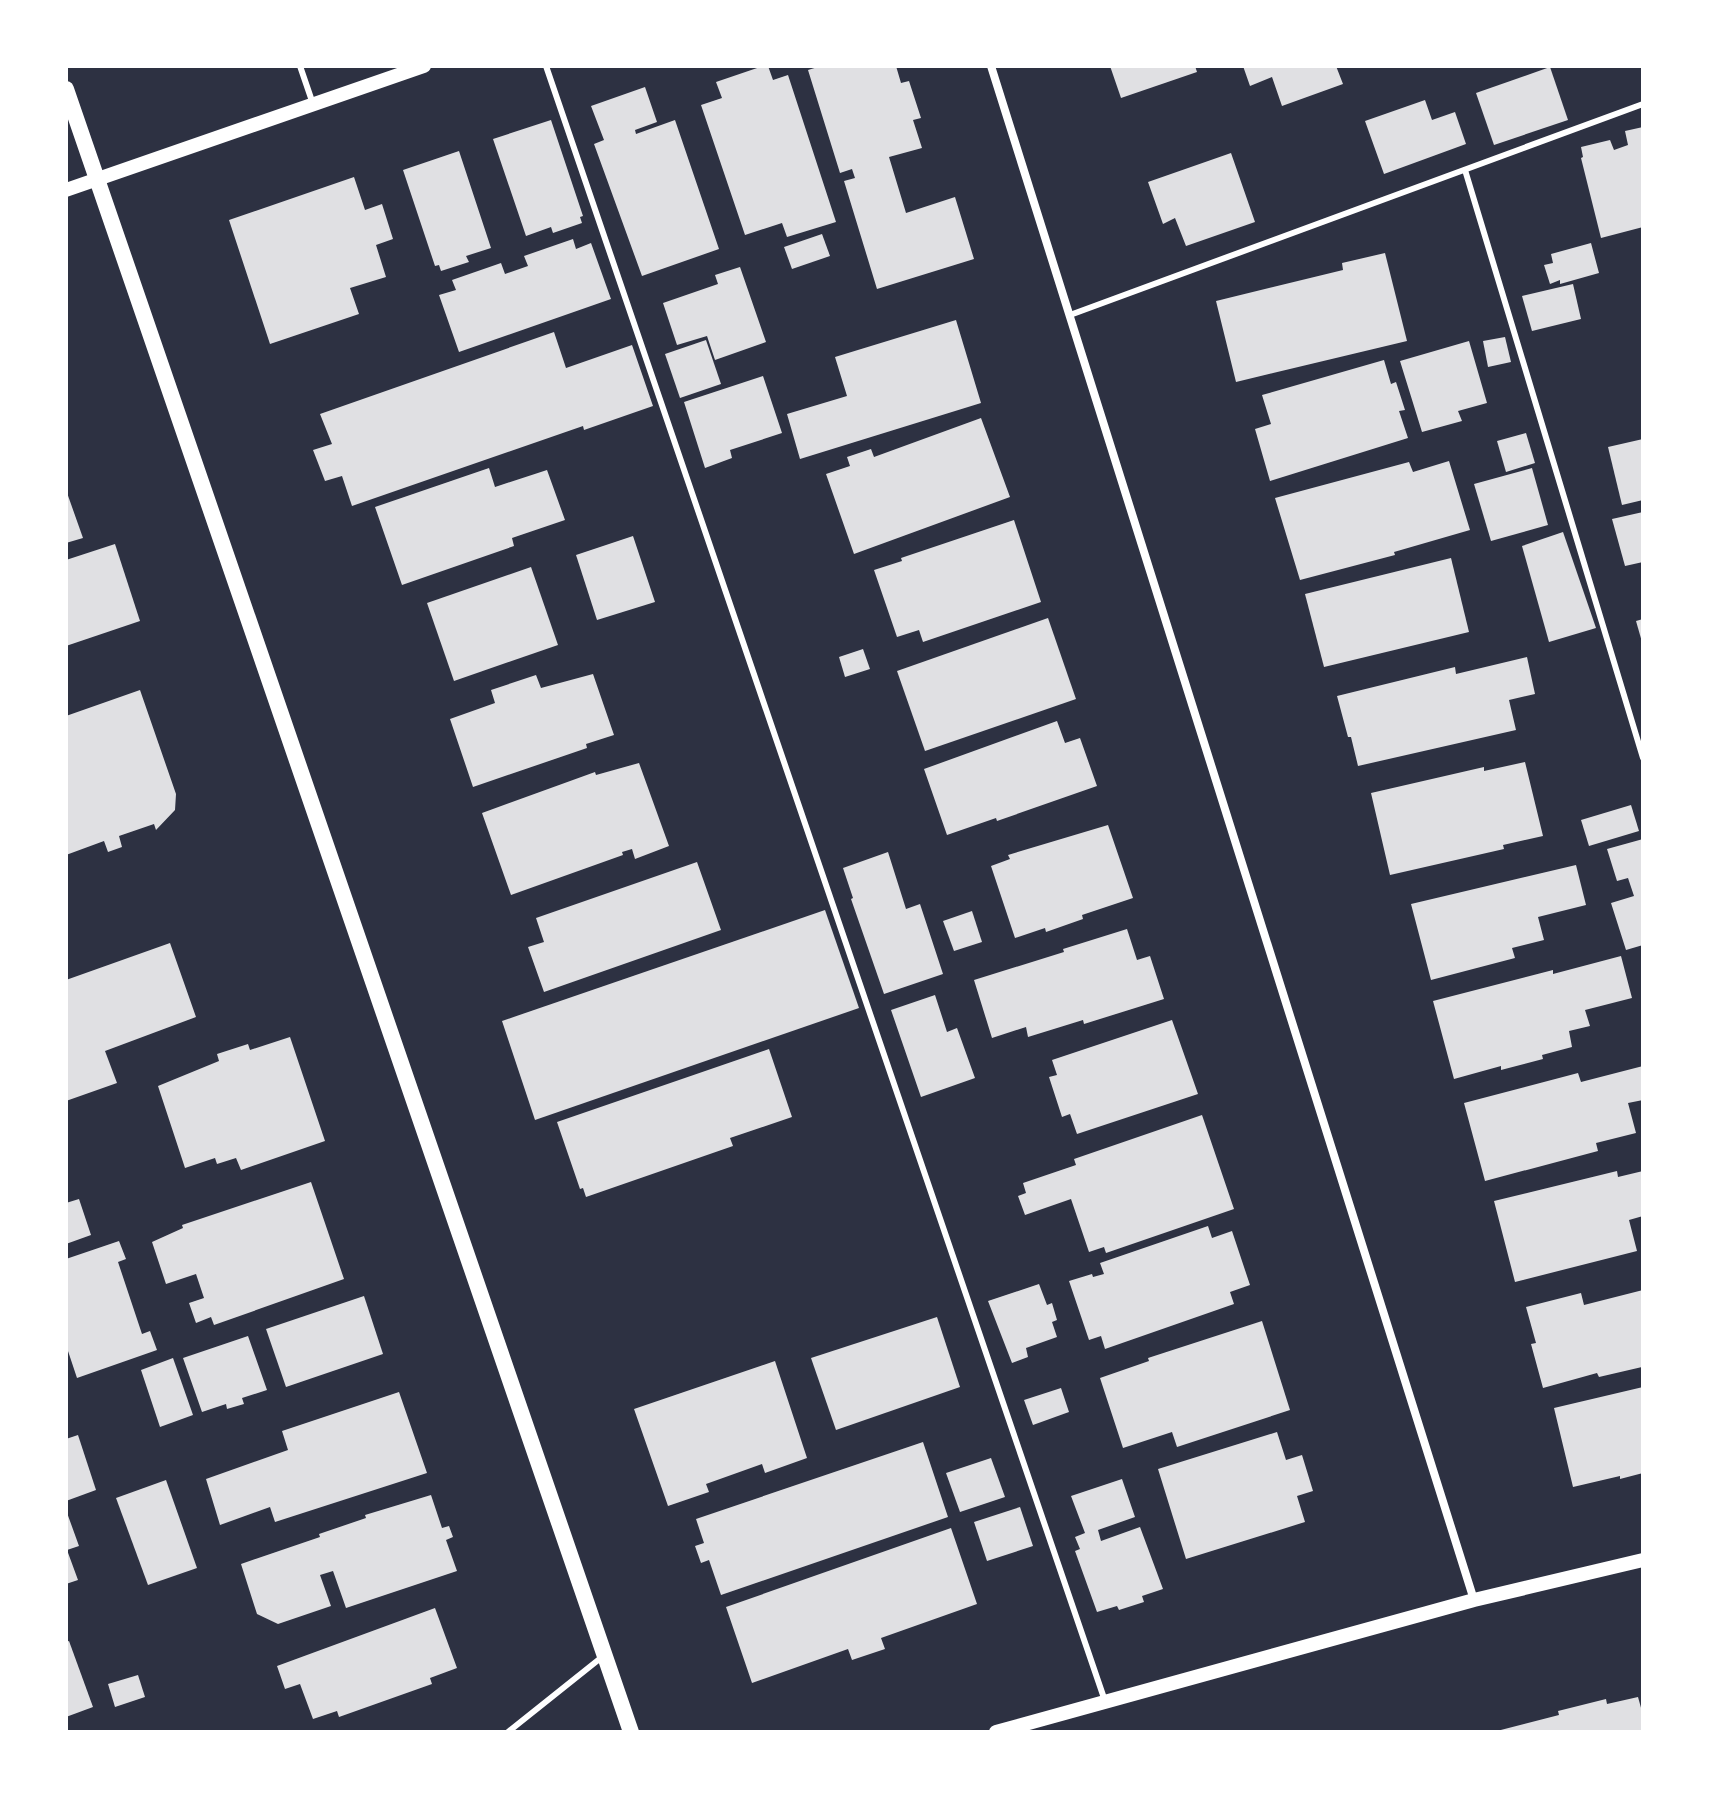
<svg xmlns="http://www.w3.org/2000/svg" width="1709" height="1798" viewBox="0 0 1709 1798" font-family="'Titillium Web',sans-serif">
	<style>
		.building { fill: #e0e0e3 }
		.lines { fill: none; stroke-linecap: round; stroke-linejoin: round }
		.service { stroke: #fff; stroke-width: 6 }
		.minor { stroke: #fff; stroke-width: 8 }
		.tertiary { stroke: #fff; stroke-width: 14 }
		.secondary { stroke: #fff; stroke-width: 16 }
	</style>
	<rect width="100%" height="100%" fill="#2d3142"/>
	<!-- building -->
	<g class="building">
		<polygon points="763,66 768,66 773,80 788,75 836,222 787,237 782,223 745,235 701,105 722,98 716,82"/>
		<polygon points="821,66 896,66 901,83 909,81 921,118 913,120 922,148 889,157 906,213 955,197 974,259 877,289 844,181 855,178 852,169 840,173 808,70"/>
		<polygon points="1110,66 1195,66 1197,72 1121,98"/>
		<polygon points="1243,66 1336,66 1343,84 1282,106 1272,77 1250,86"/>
		<polygon points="1550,67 1568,120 1494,145 1476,93"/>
		<polygon points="645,87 657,122 635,130 636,134 675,120 719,249 642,276 594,144 604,140 591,106"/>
		<polygon points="1425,100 1432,120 1455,112 1466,144 1384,174 1365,121"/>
		<polygon points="551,120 583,216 580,217 582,223 553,233 551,227 526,236 493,139"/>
		<polygon points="1643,127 1643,227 1601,238 1581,158 1583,157 1581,147 1610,140 1614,150 1628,145 1625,131"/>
		<polygon points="459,151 491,248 466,256 469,262 441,271 439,265 435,266 403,170"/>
		<polygon points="1231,153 1255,222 1186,246 1175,218 1163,224 1148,182"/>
		<polygon points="354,177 365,210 382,204 393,239 376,245 386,277 350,288 359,314 270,344 229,220"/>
		<polygon points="822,234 830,256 792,269 784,247"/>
		<polygon points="573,239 576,249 591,243 611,299 459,352 439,295 456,290 452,280 501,263 505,274 528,266 524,256"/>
		<polygon points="1591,243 1599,273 1560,284 1560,280 1550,284 1544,265 1553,263 1551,254"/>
		<polygon points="1385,253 1407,341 1236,382 1216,301 1343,270 1342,263"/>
		<polygon points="740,267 766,342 715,360 707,336 677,345 663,303 718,284 715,275"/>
		<polygon points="1573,284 1581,319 1532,331 1522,296"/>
		<polygon points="956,320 981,403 800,459 787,414 847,396 835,357"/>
		<polygon points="554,332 566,368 632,345 653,406 584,430 583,426 352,506 342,476 325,481 313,450 332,444 320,414"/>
		<polygon points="1505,337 1511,362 1488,367 1483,341"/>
		<polygon points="706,340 721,384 680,398 665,354"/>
		<polygon points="1469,341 1487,403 1458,411 1462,421 1422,432 1400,361"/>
		<polygon points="1384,360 1391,384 1396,382 1405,410 1399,411 1408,438 1270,481 1255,429 1271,424 1262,395"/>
		<polygon points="763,376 782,433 730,450 732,458 705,468 684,402"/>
		<polygon points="981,418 1010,497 854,554 826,474 850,466 847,457 871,449 874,457"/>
		<polygon points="1526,433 1535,463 1506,472 1497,441"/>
		<polygon points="1643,439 1643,500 1622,505 1608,447"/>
		<polygon points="1449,461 1470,530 1394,552 1395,555 1300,580 1275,498 1409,462 1413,472"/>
		<polygon points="489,468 495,487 547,470 565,520 512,538 514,546 402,585 375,507"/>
		<polygon points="1532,468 1548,525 1491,541 1474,484"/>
		<polygon points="66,490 83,538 66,543"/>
		<polygon points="1643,512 1643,562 1625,566 1612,519"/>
		<polygon points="1014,520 1041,602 923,642 919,630 897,637 874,570 902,561 901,558"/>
		<polygon points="1563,532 1596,628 1549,642 1522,546"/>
		<polygon points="633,536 655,602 597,620 576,555"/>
		<polygon points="115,544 140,621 66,646 66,560"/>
		<polygon points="1451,558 1469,632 1324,667 1305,594"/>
		<polygon points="531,567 558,645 454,681 427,603"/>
		<polygon points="1048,618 1076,699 925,751 897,671"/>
		<polygon points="1643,619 1643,642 1642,642 1636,621"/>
		<polygon points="863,649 870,669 845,677 839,657"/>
		<polygon points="1527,657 1535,694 1509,700 1516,730 1358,766 1351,737 1348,737 1337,696 1455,667 1456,674"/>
		<polygon points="593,674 614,735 586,744 587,748 473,787 450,719 495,703 491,690 536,675 541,688"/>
		<polygon points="140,690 176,794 175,810 156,830 154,824 119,836 122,847 108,852 104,841 66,855 66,716"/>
		<polygon points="1057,721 1065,743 1080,738 1097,786 997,821 996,818 947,835 924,769"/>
		<polygon points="1525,762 1543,836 1503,845 1504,849 1390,875 1371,793 1484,767 1484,771"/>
		<polygon points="639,763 669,846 635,859 632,849 622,852 623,855 511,895 482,813 595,772 596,775"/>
		<polygon points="1631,805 1639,831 1589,846 1581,820"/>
		<polygon points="1108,825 1133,898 1082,915 1083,919 1046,932 1045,928 1015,938 991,866 1010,859 1008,855"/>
		<polygon points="1643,839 1643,945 1626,950 1611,903 1634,896 1628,878 1617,881 1607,849"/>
		<polygon points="888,852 906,909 920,904 943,974 884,994 851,899 853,898 843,868"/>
		<polygon points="697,862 721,930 544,992 528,947 544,942 536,918"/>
		<polygon points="1576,865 1586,905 1538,917 1544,940 1512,948 1515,958 1431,980 1411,904"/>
		<polygon points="825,910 859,1008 535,1120 502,1021"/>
		<polygon points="972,911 982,942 954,951 943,921"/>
		<polygon points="1127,929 1137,960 1150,956 1164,999 1084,1024 1083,1020 1028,1037 1026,1027 992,1038 974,980 1064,952 1063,949"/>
		<polygon points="170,943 196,1017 105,1051 117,1083 66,1101 66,980"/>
		<polygon points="1621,956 1632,998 1585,1010 1590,1026 1569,1031 1572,1047 1542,1055 1543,1059 1501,1070 1501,1066 1454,1079 1433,1001 1553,970 1553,974"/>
		<polygon points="935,995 947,1032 957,1028 975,1078 921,1097 891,1010"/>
		<polygon points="1172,1020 1198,1094 1077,1134 1070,1114 1062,1117 1049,1077 1057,1075 1052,1060"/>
		<polygon points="290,1037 325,1141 241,1170 236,1158 217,1164 215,1158 185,1168 158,1086 219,1061 217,1054 248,1044 250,1050"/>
		<polygon points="769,1049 792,1117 730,1138 733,1146 586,1197 583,1188 580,1189 557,1122"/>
		<polygon points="1643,1066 1643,1100 1628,1103 1636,1133 1596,1143 1598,1151 1485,1181 1464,1103 1578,1073 1581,1082"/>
		<polygon points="1202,1115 1234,1209 1106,1253 1104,1247 1089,1252 1071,1199 1025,1215 1018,1196 1026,1193 1023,1183 1076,1165 1074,1159"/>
		<polygon points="1617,1171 1618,1177 1643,1171 1643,1216 1629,1220 1637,1251 1515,1282 1494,1201"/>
		<polygon points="311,1182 344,1279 214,1325 211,1317 196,1323 189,1303 204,1298 196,1274 166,1284 152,1242 183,1228 182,1225"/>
		<polygon points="79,1199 91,1235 66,1244 66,1203"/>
		<polygon points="1208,1226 1212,1238 1232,1231 1250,1285 1230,1292 1234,1304 1105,1349 1101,1336 1089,1340 1069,1281 1092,1274 1093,1277 1104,1274 1100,1263"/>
		<polygon points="119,1241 126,1259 118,1262 142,1334 150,1331 157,1350 77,1378 66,1345 66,1259"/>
		<polygon points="1039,1284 1047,1305 1052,1303 1057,1320 1052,1322 1057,1337 1026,1348 1028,1357 1012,1363 988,1301"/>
		<polygon points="1643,1290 1642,1367 1599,1377 1597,1373 1543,1388 1531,1344 1536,1343 1526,1307 1581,1293 1584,1305"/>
		<polygon points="364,1296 383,1354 286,1387 266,1329"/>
		<polygon points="937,1317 960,1387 836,1430 811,1358"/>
		<polygon points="1262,1321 1290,1410 1177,1447 1172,1432 1123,1448 1100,1378 1149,1361 1148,1358"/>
		<polygon points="248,1336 267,1390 242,1398 244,1404 227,1409 226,1404 202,1412 183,1358"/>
		<polygon points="173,1358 193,1415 160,1427 141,1370"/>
		<polygon points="775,1361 807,1458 765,1473 762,1464 706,1484 709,1492 668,1506 634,1409"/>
		<polygon points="1643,1387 1643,1473 1620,1479 1620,1476 1573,1487 1554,1408"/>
		<polygon points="1061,1388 1069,1412 1033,1425 1024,1400"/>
		<polygon points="399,1392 427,1473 275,1522 270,1507 220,1525 206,1479 288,1450 282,1431"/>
		<polygon points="1277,1432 1286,1460 1302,1455 1313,1491 1297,1496 1305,1522 1186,1559 1158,1469"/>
		<polygon points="78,1435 96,1490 66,1501 66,1439"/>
		<polygon points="923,1442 948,1517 721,1595 709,1560 701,1563 695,1546 704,1543 696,1519"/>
		<polygon points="991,1458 1005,1497 960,1512 946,1473"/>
		<polygon points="1122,1479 1135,1517 1098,1530 1101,1541 1140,1527 1163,1589 1142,1596 1144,1602 1119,1610 1117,1606 1097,1612 1075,1551 1080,1549 1075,1537 1085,1533 1071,1496"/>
		<polygon points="166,1480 197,1568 148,1585 116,1498"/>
		<polygon points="431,1495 442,1528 449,1526 453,1537 446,1540 457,1571 346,1608 333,1571 320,1575 331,1606 278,1624 257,1614 241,1564 320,1537 319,1534 366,1518 365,1515"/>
		<polygon points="1020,1507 1033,1546 987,1561 974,1522"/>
		<polygon points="66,1510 79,1546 67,1550 78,1580 66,1584"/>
		<polygon points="951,1528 977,1604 881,1638 885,1649 852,1660 848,1649 752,1683 726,1607"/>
		<polygon points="435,1608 457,1668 430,1678 432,1684 339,1717 337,1711 313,1719 300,1684 285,1689 277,1666"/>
		<polygon points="69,1641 93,1707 66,1717 66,1642"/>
		<polygon points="138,1675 145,1697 115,1707 108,1684"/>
		<polygon points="1638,1697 1643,1715 1643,1732 1493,1732 1559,1715 1558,1711 1606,1699 1607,1704"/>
	</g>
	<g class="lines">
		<!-- service -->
		<g class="service">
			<polyline points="300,66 313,104"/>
			<polyline points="546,66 1105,1701"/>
			<polyline points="1465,170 1643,758"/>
			<polyline points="1070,315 1643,104"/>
			<polyline points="508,1732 602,1657"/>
		</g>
		<!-- minor -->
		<polyline class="minor" points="991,66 1474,1600"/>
		<!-- tertiary -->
		<g class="tertiary">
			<polyline points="66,190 424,66"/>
			<polyline points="996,1732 1474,1600 1643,1560"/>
		</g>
		<!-- secondary -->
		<polyline class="secondary" points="66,89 631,1732"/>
	</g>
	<!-- border -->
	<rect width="1709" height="1798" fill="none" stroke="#ffffff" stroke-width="136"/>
</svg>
